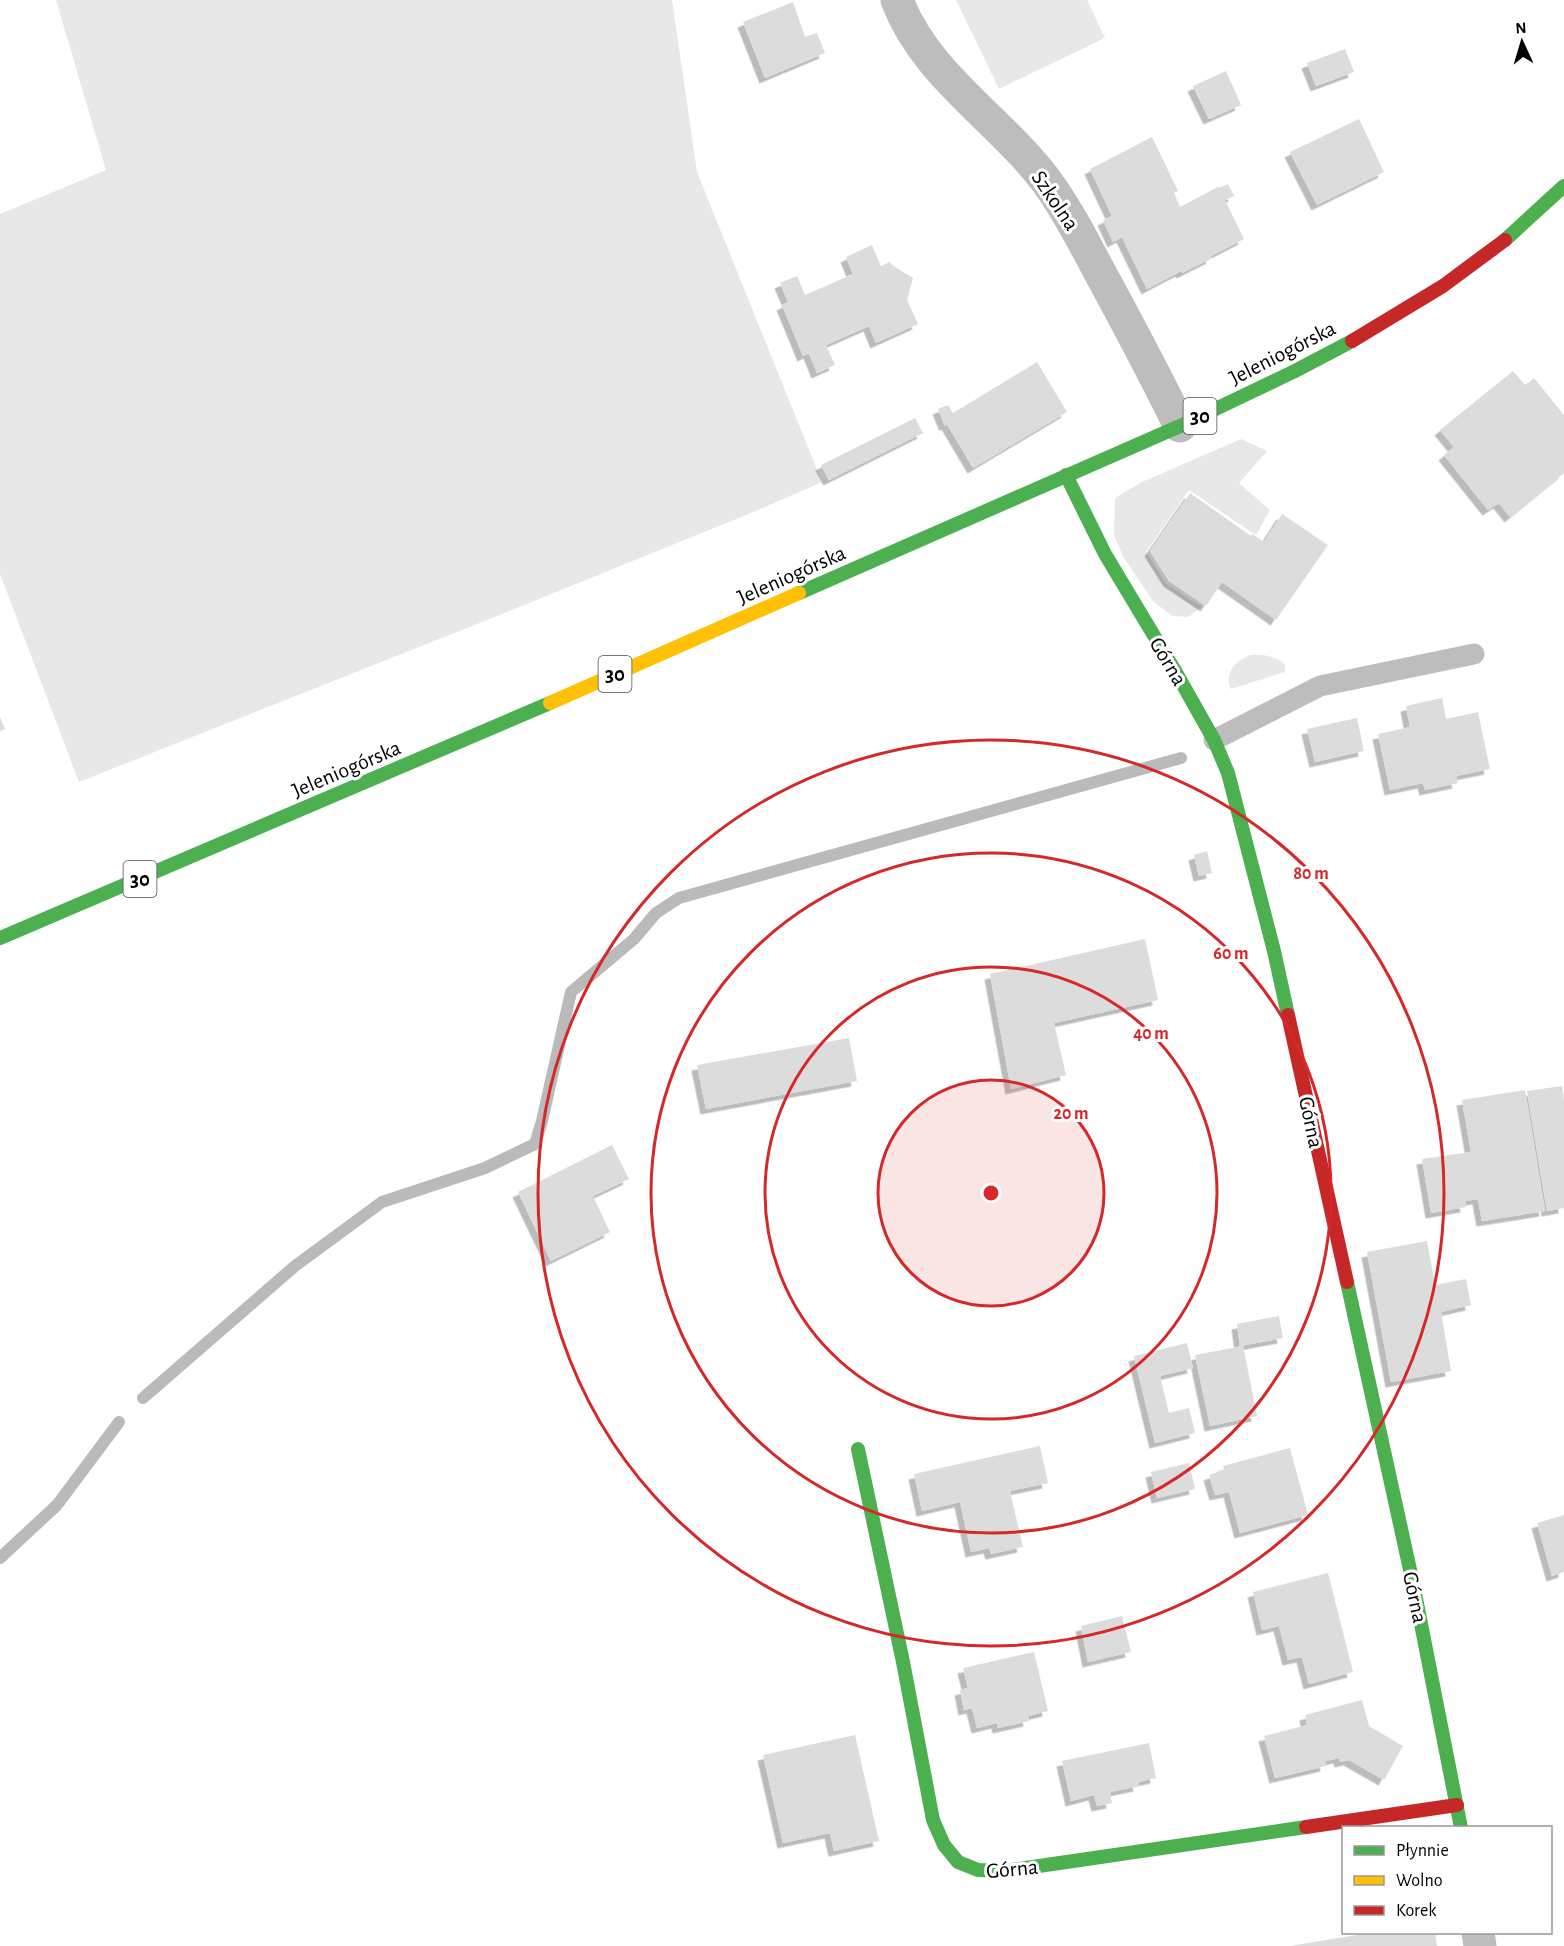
<svg xmlns="http://www.w3.org/2000/svg" width="1564" height="1946" viewBox="0 0 1564 1946" font-family="'Alegreya Sans',sans-serif">
	<style>
		.green { fill: #e8e8e8 }
		.lines { fill: none; stroke-linecap: round; stroke-linejoin: round }
		.stream { stroke: #bababa; stroke-width: 12 }
		.building { fill: #dcdcdc; filter: url(#shadow) }
		.lane { stroke: #bdbdbd; stroke-width: 21 }
		.street { stroke: #bdbdbd; stroke-width: 33 }
		.fast { stroke: #4caf50; stroke-width: 14 }
		.slow { stroke: #ffc107; stroke-width: 14 }
		.jam { stroke: #c62828; stroke-width: 14 }
		.ring { fill: none; stroke: #d62828; stroke-width: 3 }
		.labels { text-anchor: middle; stroke-width: 6; stroke-linejoin: round; paint-order: stroke }
		.shield { fill: #fff; stroke: #4c4c4c; stroke-width: 1.5 }
		.shield-label { font-size: 21px; font-weight: bold; fill: #000 }
		.street-label { font-size: 22px; fill: #000; stroke: #fff }
		.centre { fill: #d62828; stroke: #fff; stroke-width: 3 }
		.ring-label { font-size: 18px; text-anchor: middle; font-weight: bold; fill: #d62828; stroke: #fff; stroke-width: 6; stroke-linejoin: round; paint-order: stroke }
	</style>
	<defs>
		<filter id="shadow"><feDropShadow dx="-5.5" dy="5.5" stdDeviation="0" flood-color="#0004"/></filter>
	</defs>
	<rect width="100%" height="100%" fill="#fff"/>
	<!-- green -->
	<g class="green">
		<polygon points="56,0 672,0 697,172 822,482 756,511 487,620 79,782 0,574 0,214 106,170"/>
		<polygon points="956,0 1087,0 1105,38 999,89"/>
		<polygon points="1241,439 1267,451 1239,483 1270,510 1256,535 1189,490 1146,552 1166,584 1202,607 1188,617 1172,616 1153,601 1124,558 1114,535 1115,499 1118,496 1142,482"/>
		<path d="M1250,655C1262,654 1277,656 1285,665V672L1231,689C1223,673 1236,661 1250,655Z"/>
	</g>
	<g class="lines">
		<!-- stream -->
		<g class="stream">
			<polyline points="143,1398 295,1266 382,1202 485,1168 535,1144 542,1121 571,992 634,939 656,913 679,898 1181,758"/>
			<polyline points="0,1558 57,1505 119,1422"/>
		</g>
	</g>
	<!-- building -->
	<g class="building">
		<polygon points="793,2 805,37 817,33 825,53 765,78 743,22"/>
		<polygon points="1345,49 1354,72 1316,86 1307,63"/>
		<polygon points="1226,71 1241,105 1209,119 1193,86"/>
		<polygon points="1359,119 1384,172 1317,205 1290,152"/>
		<polygon points="1152,137 1178,191 1174,193 1180,207 1218,187 1219,188 1228,184 1234,196 1225,200 1244,239 1211,256 1212,258 1182,273 1181,271 1147,289 1122,237 1113,242 1103,220 1112,216 1090,169"/>
		<polygon points="872,245 881,266 890,262 892,265 913,278 907,300 918,324 876,343 869,326 826,345 835,365 817,373 809,353 803,356 782,305 788,302 780,283 797,276 805,295 853,274 846,257"/>
		<polygon points="1037,362 1067,412 973,468 947,424 945,426 938,409 948,405 953,413"/>
		<polygon points="1513,371 1525,385 1534,378 1564,415 1564,473 1510,517 1499,503 1488,510 1444,455 1454,447 1440,430"/>
		<polygon points="915,418 923,433 829,480 821,465"/>
		<polygon points="1190,493 1251,536 1252,534 1264,542 1282,514 1328,545 1276,620 1222,582 1206,606 1169,581 1150,551"/>
		<polygon points="1442,698 1446,719 1478,712 1490,769 1456,776 1458,783 1425,790 1423,783 1390,790 1378,734 1410,727 1406,706"/>
		<polygon points="0,717 5,729 0,731"/>
		<polygon points="1357,718 1364,751 1315,762 1307,729"/>
		<polygon points="1207,851 1212,873 1199,876 1194,855"/>
		<polygon points="1145,939 1158,1000 1054,1023 1066,1075 1011,1089 990,974"/>
		<polygon points="849,1038 857,1081 706,1109 697,1065"/>
		<polygon points="1562,1086 1564,1100 1564,1208 1547,1211 1527,1091"/>
		<polygon points="1525,1090 1545,1211 1482,1221 1478,1199 1465,1201 1466,1207 1431,1213 1422,1159 1471,1152 1462,1100"/>
		<polygon points="612,1145 629,1179 593,1196 610,1232 551,1261 518,1192"/>
		<polygon points="1427,1241 1435,1285 1466,1279 1471,1305 1441,1312 1451,1371 1391,1382 1367,1252"/>
		<polygon points="1279,1316 1283,1338 1240,1346 1237,1324"/>
		<polygon points="1187,1343 1193,1368 1160,1376 1169,1413 1189,1408 1195,1433 1155,1443 1134,1356"/>
		<polygon points="1243,1346 1257,1416 1210,1426 1195,1355"/>
		<polygon points="1040,1446 1048,1483 1010,1491 1023,1547 991,1554 989,1548 971,1552 960,1502 922,1511 914,1474"/>
		<polygon points="1290,1448 1308,1515 1240,1533 1229,1492 1215,1495 1209,1475 1224,1470 1223,1466"/>
		<polygon points="1189,1463 1195,1489 1157,1498 1151,1472"/>
		<polygon points="1564,1515 1564,1572 1552,1576 1537,1523"/>
		<polygon points="1328,1573 1353,1672 1309,1684 1302,1657 1288,1660 1279,1626 1262,1630 1253,1592"/>
		<polygon points="1122,1616 1131,1652 1088,1662 1081,1626"/>
		<polygon points="1034,1652 1048,1711 1028,1716 1029,1721 998,1728 997,1723 977,1728 972,1708 964,1710 960,1690 968,1688 963,1668"/>
		<polygon points="1362,1700 1369,1726 1403,1746 1384,1780 1349,1760 1340,1762 1339,1758 1325,1761 1326,1766 1275,1778 1264,1736 1307,1725 1305,1715"/>
		<polygon points="855,1735 879,1841 834,1851 830,1833 783,1843 763,1755"/>
		<polygon points="1149,1743 1156,1778 1138,1782 1139,1786 1110,1792 1112,1803 1097,1806 1094,1795 1071,1801 1062,1761"/>
		<polygon points="1375,1932 1435,1932 1437,1946 1290,1946"/>
	</g>
	<g class="lines">
		<!-- lane -->
		<polyline class="lane" points="1214,740 1320,686 1474,654"/>
		<!-- street -->
		<g class="street">
			<path d="M897,0C925,75 1000,119 1047,182C1069,212 1086,247 1104,280C1130,328 1156,377 1180,426"/>
			<polyline points="1478,1932 1480,1946"/>
		</g>
		<!-- fast -->
		<g class="fast">
			<polyline points="1505,240 1564,186"/>
			<polyline points="1066,475 1105,554 1174,669 1214,740 1228,773 1274,951 1288,1015"/>
			<polyline points="799,593 1180,426 1295,371 1352,341"/>
			<polyline points="0,938 550,703"/>
			<polyline points="1347,1282 1414,1588 1461,1828"/>
			<polyline points="858,1449 903,1662 933,1820 944,1845 958,1862 978,1870 1005,1871 1306,1827"/>
		</g>
		<!-- slow -->
		<polyline class="slow" points="550,703 799,593"/>
		<!-- jam -->
		<g class="jam">
			<polyline points="1352,341 1443,286 1505,240"/>
			<polyline points="1288,1015 1347,1282"/>
			<polyline points="1306,1827 1457,1805"/>
		</g>
	</g>
	<!-- distance rings -->
	<circle cx="991" cy="1193" r="113" fill="#d62828" fill-opacity=".12"/>
	<g class="ring">
		<circle cx="991" cy="1193" r="113"/>
		<circle cx="991" cy="1193" r="226"/>
		<circle cx="991" cy="1193" r="340"/>
		<circle cx="991" cy="1193" r="453"/>
	</g>
	<g class="labels">
		<!-- shield labels -->
		<g class="shield">
			<rect x="1183.5" y="398" width="33" height="36" rx="4.5"/>
			<rect x="598.5" y="656" width="33" height="36" rx="4.5"/>
			<rect x="123.5" y="861" width="33" height="36" rx="4.5"/>
		</g>
		<g class="shield-label">
			<text x="1200" y="423">30</text>
			<text x="615" y="681">30</text>
			<text x="140" y="886">30</text>
		</g>
		<!-- street labels -->
		<g class="street-label">
			<text transform="translate(1056 200) rotate(56)" y="8">Szkolna</text>
			<text transform="translate(1282 352) rotate(-27)" y="8">Jeleniogórska</text>
			<text transform="translate(791 574) rotate(-24)" y="8">Jeleniogórska</text>
			<text transform="translate(1169 661) rotate(59)" y="8">Górna</text>
			<text transform="translate(346 768) rotate(-23)" y="8">Jeleniogórska</text>
			<text transform="translate(1312 1122) rotate(78)" y="8">Górna</text>
			<text transform="translate(1416 1597) rotate(78)" y="8">Górna</text>
			<text transform="translate(1012 1868) rotate(-5)" y="8">Górna</text>
		</g>
	</g>
	<circle cx="991" cy="1193" r="9" class="centre"/>
	<g class="ring-label">
		<text x="1311" y="879">80 m</text>
		<text x="1231" y="959">60 m</text>
		<text x="1151" y="1039">40 m</text>
		<text x="1071" y="1119">20 m</text>
	</g>
	<!-- legend -->
	<rect x="1342" y="1826" width="210" height="108" fill="#ffffff" stroke="#999999" stroke-width="1.5"/>
	<rect x="1354" y="1846" width="30" height="9" fill="#4caf50" stroke="#999999" stroke-width="1.5"/>
	<text x="1396" y="1856" font-size="18" fill="#000000">Płynnie</text>
	<rect x="1354" y="1876" width="30" height="9" fill="#ffc107" stroke="#999999" stroke-width="1.5"/>
	<text x="1396" y="1886" font-size="18" fill="#000000">Wolno</text>
	<rect x="1354" y="1906" width="30" height="9" fill="#c62828" stroke="#999999" stroke-width="1.5"/>
	<text x="1396" y="1916" font-size="18" fill="#000000">Korek</text>
	<!-- north arrow -->
	<g transform="translate(1522 42) rotate(356)" stroke="#ffffff" stroke-width="4.5" paint-order="stroke">
	<path d="M0-4.5L10 22L0 15L-10 22Z" fill="#000000"/>
	<text y="-9" font-size="16" font-weight="bold" text-anchor="middle" fill="#000000">N</text>
	</g>
</svg>
